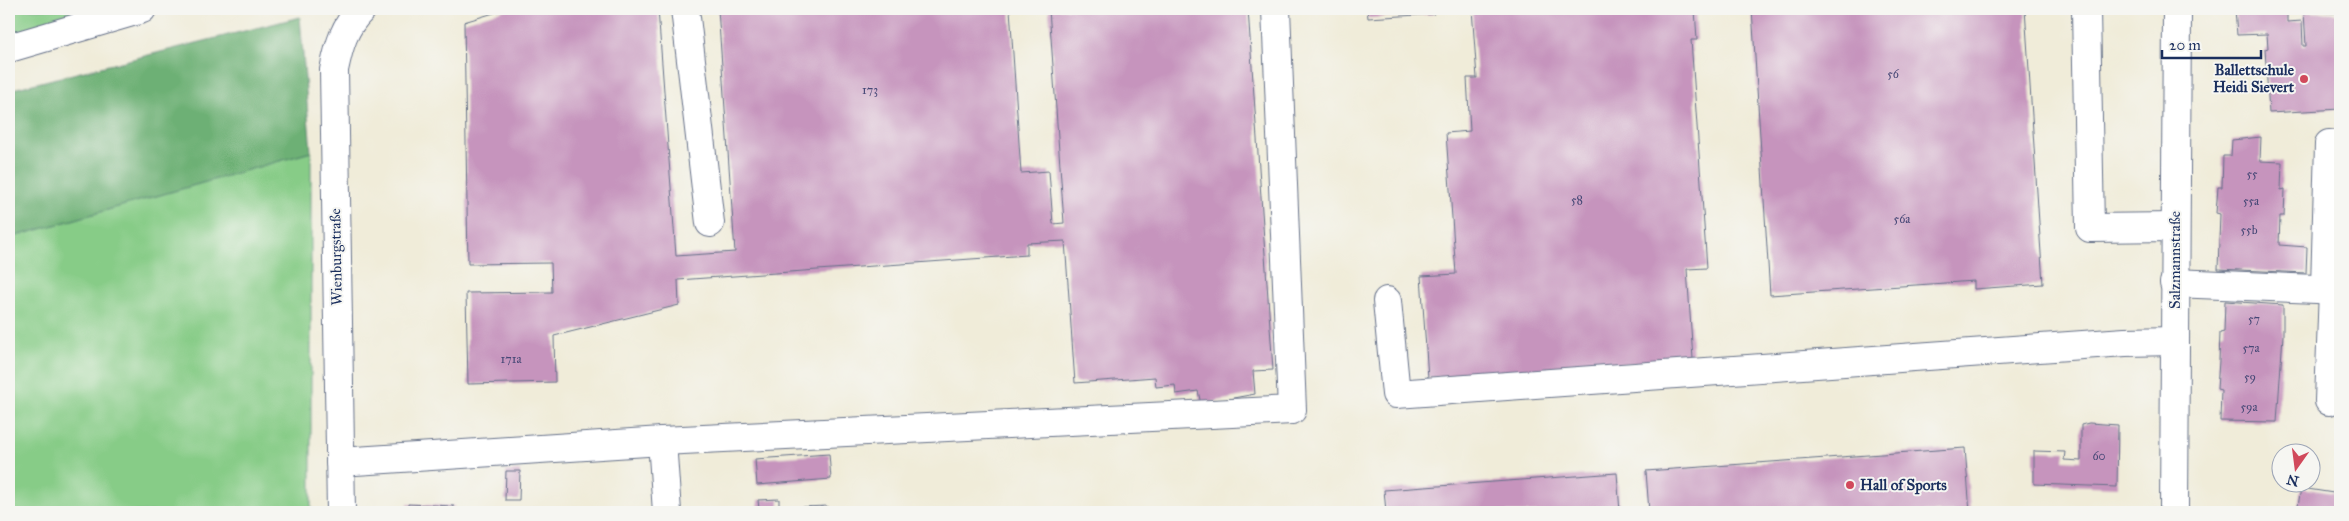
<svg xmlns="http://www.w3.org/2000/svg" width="2349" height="521" viewBox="0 0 2349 521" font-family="'IM FELL Great Primer',serif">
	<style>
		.green { fill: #87cc87; stroke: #517e72 }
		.forest { fill: #6db074; stroke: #447069 }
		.building { fill: #c694bd }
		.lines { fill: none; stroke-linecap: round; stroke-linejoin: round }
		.minor-casing { stroke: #667189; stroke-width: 30 }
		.minor { stroke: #fff; stroke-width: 28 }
		.poi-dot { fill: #d1495b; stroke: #f6f6f2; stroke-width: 2 }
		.labels { text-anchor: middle; stroke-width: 4; stroke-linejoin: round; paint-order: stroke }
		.number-label { font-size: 12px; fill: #464876 }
		.poi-label { font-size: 15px; font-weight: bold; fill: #1b2f5e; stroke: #f6f6f2; text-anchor: end }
		.street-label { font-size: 15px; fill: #1b2f5e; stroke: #f6f6f2 }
	</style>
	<rect width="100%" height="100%" fill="#f6f6f2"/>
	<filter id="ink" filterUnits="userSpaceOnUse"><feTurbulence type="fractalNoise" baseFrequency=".02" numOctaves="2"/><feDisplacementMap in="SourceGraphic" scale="10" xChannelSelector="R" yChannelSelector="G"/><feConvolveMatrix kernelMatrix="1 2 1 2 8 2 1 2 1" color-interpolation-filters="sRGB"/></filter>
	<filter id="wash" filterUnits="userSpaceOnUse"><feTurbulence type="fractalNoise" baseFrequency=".0096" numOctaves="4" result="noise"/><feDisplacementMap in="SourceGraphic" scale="20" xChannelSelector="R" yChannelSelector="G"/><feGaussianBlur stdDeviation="1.12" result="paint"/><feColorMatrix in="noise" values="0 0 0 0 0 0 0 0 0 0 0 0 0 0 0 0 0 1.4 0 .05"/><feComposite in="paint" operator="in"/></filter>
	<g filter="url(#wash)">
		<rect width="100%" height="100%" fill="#f0ecd9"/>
		<!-- green -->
		<g class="green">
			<polygon points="9,9 114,9 9,40"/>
			<polygon points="311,152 311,512 9,512 9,238"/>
		</g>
		<!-- forest -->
		<polygon class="forest" points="300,17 311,152 9,238 9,90"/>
		<g id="blocks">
			<!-- building -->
			<g class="building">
				<polygon points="507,9 658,9 676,256 735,252 718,9 1010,9 1021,173 1049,171 1053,224 1064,223 1049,9 1248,9 1273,370 1253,371 1255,394 1201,404 1198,391 1176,394 1175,385 1156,387 1155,377 1075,383 1065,241 1027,243 1027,255 678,280 679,305 554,336 555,382 468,384 466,293 552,292 551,263 468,264 464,22"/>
				<polygon points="1367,9 1433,9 1434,14 1368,18"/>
				<polygon points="1472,9 1695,9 1697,40 1691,40 1707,268 1687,269 1693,359 1428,378 1421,276 1456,274 1446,133 1470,131 1467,78 1477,78"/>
				<polygon points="1752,9 2025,9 2043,284 1974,289 1974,281 1770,295"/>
				<polygon points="2235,9 2287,9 2287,22 2302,21 2303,46 2306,46 2304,12 2340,13 2340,109 2269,113 2265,49 2268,48 2267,34 2237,35"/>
				<polygon points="2261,137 2260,161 2282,162 2281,190 2285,189 2284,216 2280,216 2279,245 2307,247 2306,273 2218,269 2220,214 2216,213 2218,187 2222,187 2223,156 2231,156 2232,140"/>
				<polygon points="2225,301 2283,305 2283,335 2277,422 2220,421 2221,390 2217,389 2219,361 2220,333 2224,332"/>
				<polygon points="2089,423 2118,425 2117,487 2034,484 2034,451 2065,452 2064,460 2081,461 2081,425"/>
				<polygon points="1965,448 1970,512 1649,512 1646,471"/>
				<polygon points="829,454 831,479 757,485 755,459"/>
				<polygon points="506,471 520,471 519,500 505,500"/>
				<polygon points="1617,473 1620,512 1386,512 1384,490"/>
				<polygon points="2301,488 2340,494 2340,512 2297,512"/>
				<polygon points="779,499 779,508 827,506 827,512 740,512 759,509 758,500"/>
				<polygon points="408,504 454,506 454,512 408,512"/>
			</g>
		</g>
	</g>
	<g filter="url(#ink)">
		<use href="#blocks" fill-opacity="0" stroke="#667189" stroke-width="1"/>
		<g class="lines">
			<defs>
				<g id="minor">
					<polyline points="685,9 710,223"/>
					<polyline points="2086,9 2090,228 2175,227"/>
					<polyline points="9,48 142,9"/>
					<polyline points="2174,283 2340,290"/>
					<polyline points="2325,288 2329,144"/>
					<polyline points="1387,301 1396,394 2125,342 2175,341"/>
					<polyline points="2329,401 2333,289"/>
					<polyline points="662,441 667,512"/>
					<polyline points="340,462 662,441 1292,410 1276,9"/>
					<path d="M341,512L334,70C339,46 344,26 362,9"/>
					<polyline points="2174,512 2177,9"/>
				</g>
			</defs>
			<!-- minor casing -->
			<use href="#minor" class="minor-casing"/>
			<!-- minor -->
			<use href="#minor" class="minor"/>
		</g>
	</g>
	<!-- markers -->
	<g class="poi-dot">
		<circle cx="2304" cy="79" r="5"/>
		<circle cx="1850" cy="485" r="5"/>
	</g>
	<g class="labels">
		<!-- number labels -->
		<g class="number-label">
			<text x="1893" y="78">56</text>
			<text x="870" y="94">173</text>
			<text x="2252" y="178">55</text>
			<text x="1577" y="204">58</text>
			<text x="2251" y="205">55a</text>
			<text x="1902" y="223">56a</text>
			<text x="2249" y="234">55b</text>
			<text x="2254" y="323">57</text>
			<text x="2251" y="352">57a</text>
			<text x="511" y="363">171a</text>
			<text x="2250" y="381">59</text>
			<text x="2249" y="411">59a</text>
			<text x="2099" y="460">60</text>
		</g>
		<!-- poi labels -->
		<g class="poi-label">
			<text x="2294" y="75">Ballettschule<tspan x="2294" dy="17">Heidi Sievert</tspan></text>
			<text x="1860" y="490" text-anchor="start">Hall of Sports</text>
		</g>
		<!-- street labels -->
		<g class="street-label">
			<text transform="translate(336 257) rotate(-91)" y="5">Wienburgstraße</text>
			<text transform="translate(2175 260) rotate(-90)" y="5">Salzmannstraße</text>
		</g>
	</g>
	<!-- margin -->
	<rect width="2349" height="521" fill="none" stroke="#f6f6f2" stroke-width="30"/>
	<!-- north arrow -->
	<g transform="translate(2296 468) rotate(194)"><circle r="24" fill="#f6f6f2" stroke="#9ea6b7"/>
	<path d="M0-4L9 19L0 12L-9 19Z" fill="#d1495b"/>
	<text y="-8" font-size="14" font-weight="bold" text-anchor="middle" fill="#1b2f5e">N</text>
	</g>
	<!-- scale -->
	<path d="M2162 50v8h99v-8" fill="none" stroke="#1b2f5e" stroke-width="2.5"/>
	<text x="2169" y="50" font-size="15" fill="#1b2f5e" stroke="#f6f6f2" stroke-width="4" paint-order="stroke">20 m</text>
</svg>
